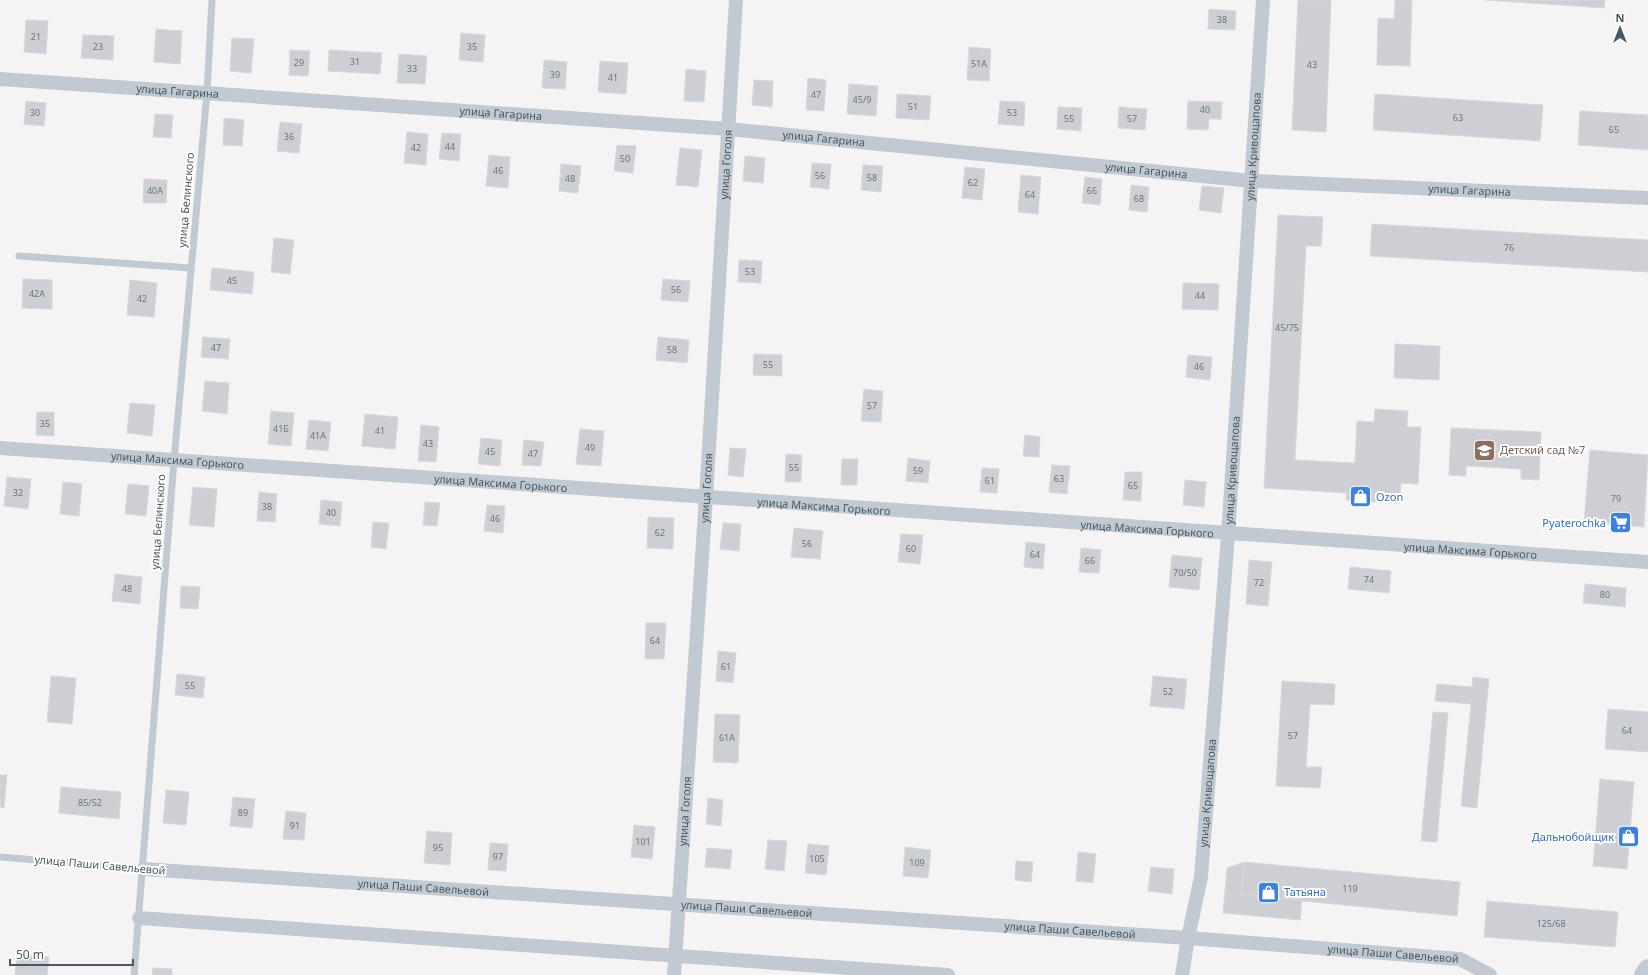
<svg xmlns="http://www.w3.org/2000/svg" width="1648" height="975" viewBox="0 0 1648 975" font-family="'Noto Sans',sans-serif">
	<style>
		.building { fill: #cdcfd5; stroke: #d7d9de }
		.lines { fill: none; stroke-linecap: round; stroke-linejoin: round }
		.lane { stroke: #c1cad2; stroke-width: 7 }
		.street { stroke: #c1cad2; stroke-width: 14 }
		.secondary { stroke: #c1cbd6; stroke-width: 20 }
		.labels { text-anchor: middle; stroke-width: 4; stroke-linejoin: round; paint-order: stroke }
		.number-label { font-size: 9px; fill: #6b747e }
		.street-label { font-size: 11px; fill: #4a5661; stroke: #fff }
		.education-label { font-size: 11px; fill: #785e54; stroke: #fff; text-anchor: start }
		.shop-label { font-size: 11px; fill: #366cbe; stroke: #fff; text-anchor: start }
	</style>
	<rect width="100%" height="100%" fill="#f5f3f3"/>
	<!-- building -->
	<g class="building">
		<polygon points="1298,0 1331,0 1326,132 1292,130"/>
		<polygon points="1395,0 1412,0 1410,66 1377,65 1378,18 1394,19"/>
		<polygon points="1485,0 1605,0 1604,8"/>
		<polygon points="1209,9 1236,11 1235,30 1208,29"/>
		<polygon points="26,20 48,21 46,54 24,52"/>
		<polygon points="156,29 182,31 180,64 154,62"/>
		<polygon points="461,33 485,35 483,62 459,60"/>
		<polygon points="83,35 114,36 113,60 81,58"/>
		<polygon points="232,38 254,39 251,73 230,71"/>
		<polygon points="969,47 991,49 989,81 967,80"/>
		<polygon points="290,50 310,51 308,76 289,75"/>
		<polygon points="329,50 382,53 380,74 328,71"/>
		<polygon points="399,54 427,56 425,84 397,83"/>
		<polygon points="544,60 567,62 565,89 542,88"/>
		<polygon points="600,61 628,63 626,94 598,92"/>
		<polygon points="686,69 706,71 704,102 684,101"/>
		<polygon points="808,78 826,80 824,111 806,110"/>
		<polygon points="754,80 773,81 772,107 752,105"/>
		<polygon points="849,84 878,86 876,116 847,114"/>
		<polygon points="897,94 931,96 929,120 896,118"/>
		<polygon points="1375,94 1543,105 1540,141 1373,130"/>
		<polygon points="26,101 46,103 44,126 24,124"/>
		<polygon points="1000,101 1025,102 1024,126 998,124"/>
		<polygon points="1188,101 1222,102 1221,119 1209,119 1208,130 1187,129"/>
		<polygon points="1058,107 1082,108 1081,131 1057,129"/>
		<polygon points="1119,107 1147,109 1145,130 1118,128"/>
		<polygon points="1580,111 1648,115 1648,150 1578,145"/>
		<polygon points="155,114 173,115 171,138 153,137"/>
		<polygon points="224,118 244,120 242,146 223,145"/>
		<polygon points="280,122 302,124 299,153 277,151"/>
		<polygon points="407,132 428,134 426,165 404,163"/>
		<polygon points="442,133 461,134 459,161 439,159"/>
		<polygon points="617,145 636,146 633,173 614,171"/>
		<polygon points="680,148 702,150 698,187 676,185"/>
		<polygon points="489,155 510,157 508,188 486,186"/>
		<polygon points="745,156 765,158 763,183 743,181"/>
		<polygon points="812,163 831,164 829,189 810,187"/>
		<polygon points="561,164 581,166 578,193 559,191"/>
		<polygon points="863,165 883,166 881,192 861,190"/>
		<polygon points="965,167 985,169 982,200 962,198"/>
		<polygon points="1021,175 1041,177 1038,214 1018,212"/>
		<polygon points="1085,177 1102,179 1100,205 1082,203"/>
		<polygon points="144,179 167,180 166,203 143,203"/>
		<polygon points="1131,185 1149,187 1147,212 1129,210"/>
		<polygon points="1202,186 1224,188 1221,213 1199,210"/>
		<polygon points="1278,215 1323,217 1321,246 1306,246 1295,460 1355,463 1357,421 1374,422 1375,409 1408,411 1407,427 1421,427 1418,484 1401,483 1400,503 1346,500 1347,493 1264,488"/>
		<polygon points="1372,224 1648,240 1648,272 1370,256"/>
		<polygon points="274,238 294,240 290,274 271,272"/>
		<polygon points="739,260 762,261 761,283 738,282"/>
		<polygon points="212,268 254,272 252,294 210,290"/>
		<polygon points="23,279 52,280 52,309 22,308"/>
		<polygon points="663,279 690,281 688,302 661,300"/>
		<polygon points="130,280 157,283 154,317 127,315"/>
		<polygon points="1183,283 1219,284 1218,310 1182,309"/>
		<polygon points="203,337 230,339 228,359 201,357"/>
		<polygon points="658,337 689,340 687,363 656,360"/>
		<polygon points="1395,344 1440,346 1439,380 1394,378"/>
		<polygon points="754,354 782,355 782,376 753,375"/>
		<polygon points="1188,355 1212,357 1210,380 1186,377"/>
		<polygon points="205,381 229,383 227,414 202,411"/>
		<polygon points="864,389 883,391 881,422 861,421"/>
		<polygon points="130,403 155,405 152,436 127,433"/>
		<polygon points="271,411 294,413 291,446 268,444"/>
		<polygon points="37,412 54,412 54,436 36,435"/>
		<polygon points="365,414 398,417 395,449 362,446"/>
		<polygon points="309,420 331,422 328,451 306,449"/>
		<polygon points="421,425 439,427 436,462 418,461"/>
		<polygon points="1451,428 1541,432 1539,480 1521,479 1521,469 1466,466 1466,476 1449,475"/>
		<polygon points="580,429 604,431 601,466 576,464"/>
		<polygon points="1025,435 1040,437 1039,457 1023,456"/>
		<polygon points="481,438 502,440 500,466 478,464"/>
		<polygon points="524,440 544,442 541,466 522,465"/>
		<polygon points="730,448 746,449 743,477 728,475"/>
		<polygon points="1590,450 1648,455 1644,527 1584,522"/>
		<polygon points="786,454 802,455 801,482 785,482"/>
		<polygon points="908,458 930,461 928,483 906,481"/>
		<polygon points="842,459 858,459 857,485 841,485"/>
		<polygon points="1052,465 1070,466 1067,494 1049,492"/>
		<polygon points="982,468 999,469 997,493 980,492"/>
		<polygon points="1125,472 1142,472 1141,501 1123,500"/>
		<polygon points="7,477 31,479 28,509 4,506"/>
		<polygon points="1185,480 1206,482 1204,507 1183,505"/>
		<polygon points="63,482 82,484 79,516 60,514"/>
		<polygon points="128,484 149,486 146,516 125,514"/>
		<polygon points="193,487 217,489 214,527 189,525"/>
		<polygon points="259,492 277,494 275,522 257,521"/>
		<polygon points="321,500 342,502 340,526 319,524"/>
		<polygon points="425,502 440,503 437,526 423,525"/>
		<polygon points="487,505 505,506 503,533 484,531"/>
		<polygon points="648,517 674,518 673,549 647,548"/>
		<polygon points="373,522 389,523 386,549 371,547"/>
		<polygon points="723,523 741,524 739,551 720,549"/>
		<polygon points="794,528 823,531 820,559 791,557"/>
		<polygon points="901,534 923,535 920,564 898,562"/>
		<polygon points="1026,542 1045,544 1043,569 1024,567"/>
		<polygon points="1081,548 1101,550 1099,573 1079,572"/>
		<polygon points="1172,555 1202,558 1199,590 1169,587"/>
		<polygon points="1249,560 1272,562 1268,606 1246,604"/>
		<polygon points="1350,567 1391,571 1389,593 1348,589"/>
		<polygon points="115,574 142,577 140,604 112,601"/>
		<polygon points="1585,584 1626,588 1625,607 1583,603"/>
		<polygon points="181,586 200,587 198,609 180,608"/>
		<polygon points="646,623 666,623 664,659 645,659"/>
		<polygon points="718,651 736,653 733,683 716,681"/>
		<polygon points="177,674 205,677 203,698 175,695"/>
		<polygon points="51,676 76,678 72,724 47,722"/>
		<polygon points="1153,676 1187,679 1184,709 1150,706"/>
		<polygon points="1473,677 1489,679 1477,808 1461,806 1471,704 1435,701 1437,684 1472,687"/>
		<polygon points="1282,681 1335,684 1334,705 1310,704 1306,767 1322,767 1320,788 1276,786"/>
		<polygon points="1608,709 1648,712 1648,752 1605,749"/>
		<polygon points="1433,712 1448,713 1437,842 1421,841"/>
		<polygon points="715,714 740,715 738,763 713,762"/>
		<polygon points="0,775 7,775 4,808 0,807"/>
		<polygon points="1600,779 1634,782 1627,869 1593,866"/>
		<polygon points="61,787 121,792 119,819 59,813"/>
		<polygon points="166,790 189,792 186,825 163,823"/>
		<polygon points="233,797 255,799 252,828 230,826"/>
		<polygon points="708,798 723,800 721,826 706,824"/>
		<polygon points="286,811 306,813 304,840 283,839"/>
		<polygon points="634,825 655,827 652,859 631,857"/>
		<polygon points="427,831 452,833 450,865 424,863"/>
		<polygon points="768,840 787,841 784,871 765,869"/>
		<polygon points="490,843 508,844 506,871 488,870"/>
		<polygon points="808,844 829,846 826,875 805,873"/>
		<polygon points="905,847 931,850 928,878 903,876"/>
		<polygon points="707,848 732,850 730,869 705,867"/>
		<polygon points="1078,852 1096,854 1093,883 1076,881"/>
		<polygon points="1016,861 1033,862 1031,882 1015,880"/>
		<polygon points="1244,862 1460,882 1457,916 1241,895"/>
		<polygon points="1244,862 1241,895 1302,900 1300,920 1223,913 1227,868"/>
		<polygon points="1151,867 1174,869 1172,894 1148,891"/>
		<polygon points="1487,901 1618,912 1615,947 1484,937"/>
		<polygon points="17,955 49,957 47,975 15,975"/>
		<polygon points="153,968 172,969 172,975 152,975"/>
	</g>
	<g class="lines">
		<!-- lane -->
		<g class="lane">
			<polyline points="19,256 191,268"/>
			<polyline points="0,857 143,869"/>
			<polyline points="134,975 174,460 207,93 212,0"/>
		</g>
		<!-- street -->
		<g class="street">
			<path id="s1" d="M0,79L728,129L1252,181L1648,198"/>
			<path id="s2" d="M0,448C549,486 1098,528 1648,562"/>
			<path id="s3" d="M143,869L1188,938L1460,959L1490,975"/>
			<polyline points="139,918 948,975"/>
			<path id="s4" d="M674,975L706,497L736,0"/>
			<path id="s5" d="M1182,975L1188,938L1201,877L1228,536L1263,0"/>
		</g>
		<!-- secondary -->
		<polyline class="secondary" points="1644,975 1648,969"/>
	</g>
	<!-- icons -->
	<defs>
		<symbol id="school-square" viewBox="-11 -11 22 22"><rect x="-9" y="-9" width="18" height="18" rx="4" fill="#8d6e63" stroke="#fff"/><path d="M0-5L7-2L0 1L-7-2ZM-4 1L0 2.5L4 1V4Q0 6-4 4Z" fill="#fff"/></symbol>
		<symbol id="shop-square" viewBox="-11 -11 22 22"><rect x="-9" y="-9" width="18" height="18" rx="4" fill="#3f7fe0" stroke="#fff"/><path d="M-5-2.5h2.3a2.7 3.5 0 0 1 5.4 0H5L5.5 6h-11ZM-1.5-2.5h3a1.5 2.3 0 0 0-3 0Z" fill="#fff"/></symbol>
		<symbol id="supermarket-square" viewBox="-11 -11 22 22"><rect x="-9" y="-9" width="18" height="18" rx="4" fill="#3f7fe0" stroke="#fff"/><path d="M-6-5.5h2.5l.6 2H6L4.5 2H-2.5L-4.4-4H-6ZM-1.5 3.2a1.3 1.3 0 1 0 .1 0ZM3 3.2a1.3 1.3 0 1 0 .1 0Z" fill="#fff"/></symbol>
	</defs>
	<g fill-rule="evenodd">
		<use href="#school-square" x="1472" y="438" width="25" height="25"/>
		<use href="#shop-square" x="1348" y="484" width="25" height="25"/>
		<use href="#supermarket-square" x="1608" y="510" width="25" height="25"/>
		<use href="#shop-square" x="1616" y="824" width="25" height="25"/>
		<use href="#shop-square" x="1256" y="880" width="25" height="25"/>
	</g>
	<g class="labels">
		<!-- number labels -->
		<g class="number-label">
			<text x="1222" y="23">38</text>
			<text x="36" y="40">21</text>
			<text x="98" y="50">23</text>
			<text x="472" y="50">35</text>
			<text x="355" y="65">31</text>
			<text x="299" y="66">29</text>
			<text x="979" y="67">51А</text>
			<text x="1312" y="68">43</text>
			<text x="412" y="72">33</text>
			<text x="555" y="78">39</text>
			<text x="613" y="81">41</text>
			<text x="816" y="98">47</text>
			<text x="862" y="103">45/9</text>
			<text x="913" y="110">51</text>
			<text x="1205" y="113">40</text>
			<text x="35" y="116">30</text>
			<text x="1012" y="116">53</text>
			<text x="1458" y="121">63</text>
			<text x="1069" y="122">55</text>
			<text x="1132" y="122">57</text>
			<text x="1614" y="133">65</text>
			<text x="289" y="140">36</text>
			<text x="450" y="150">44</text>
			<text x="416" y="151">42</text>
			<text x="625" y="162">50</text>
			<text x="498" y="174">46</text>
			<text x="820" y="179">56</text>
			<text x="872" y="181">58</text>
			<text x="570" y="182">48</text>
			<text x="973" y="186">62</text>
			<text x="155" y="194">40А</text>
			<text x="1092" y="194">66</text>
			<text x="1030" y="198">64</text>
			<text x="1139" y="202">68</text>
			<text x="1509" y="251">76</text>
			<text x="750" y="275">53</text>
			<text x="232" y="284">45</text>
			<text x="676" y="293">56</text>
			<text x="37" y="297">42А</text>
			<text x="1200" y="299">44</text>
			<text x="142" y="302">42</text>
			<text x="1287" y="331">45/75</text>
			<text x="216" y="351">47</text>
			<text x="672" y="353">58</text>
			<text x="768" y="368">55</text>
			<text x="1199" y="370">46</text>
			<text x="872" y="409">57</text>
			<text x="45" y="427">35</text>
			<text x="281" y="432">41Б</text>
			<text x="380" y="434">41</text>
			<text x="318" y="439">41А</text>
			<text x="428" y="447">43</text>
			<text x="590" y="451">49</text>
			<text x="490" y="455">45</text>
			<text x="533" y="457">47</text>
			<text x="794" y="471">55</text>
			<text x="918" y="474">59</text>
			<text x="1059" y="482">63</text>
			<text x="990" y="484">61</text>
			<text x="1133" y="489">65</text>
			<text x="18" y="496">32</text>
			<text x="1616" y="502">79</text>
			<text x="267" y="510">38</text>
			<text x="331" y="516">40</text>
			<text x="495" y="522">46</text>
			<text x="660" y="536">62</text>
			<text x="807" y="547">56</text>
			<text x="911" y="552">60</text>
			<text x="1035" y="558">64</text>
			<text x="1090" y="564">66</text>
			<text x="1185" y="576">70/50</text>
			<text x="1369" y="583">74</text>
			<text x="1259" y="586">72</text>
			<text x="127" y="592">48</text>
			<text x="1605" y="598">80</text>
			<text x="655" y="644">64</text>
			<text x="726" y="670">61</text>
			<text x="190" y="689">55</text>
			<text x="1168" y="695">52</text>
			<text x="1627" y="734">64</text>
			<text x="1293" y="739">57</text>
			<text x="727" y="741">61А</text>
			<text x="90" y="806">85/52</text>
			<text x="243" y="816">89</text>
			<text x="295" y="829">91</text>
			<text x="643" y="845">101</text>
			<text x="438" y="851">95</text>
			<text x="498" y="860">97</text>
			<text x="817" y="862">105</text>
			<text x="917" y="866">109</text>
			<text x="1350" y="892">119</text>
			<text x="1551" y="927">125/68</text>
		</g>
		<!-- street labels -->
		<g class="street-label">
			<text dy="4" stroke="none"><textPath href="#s1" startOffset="178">улица Гагарина</textPath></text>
			<text dy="4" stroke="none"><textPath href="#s1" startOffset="502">улица Гагарина</textPath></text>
			<text dy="4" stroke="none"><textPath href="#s1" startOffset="826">улица Гагарина</textPath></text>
			<text dy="4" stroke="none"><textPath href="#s5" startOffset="832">улица Кривощапова</textPath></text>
			<text dy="4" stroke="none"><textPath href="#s4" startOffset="812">улица Гоголя</textPath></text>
			<text dy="4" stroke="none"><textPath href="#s1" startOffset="1150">улица Гагарина</textPath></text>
			<text dy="4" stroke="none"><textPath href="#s1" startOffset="1474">улица Гагарина</textPath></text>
			<text transform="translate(186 200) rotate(-85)" y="4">улица Белинского</text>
			<text dy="4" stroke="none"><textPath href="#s2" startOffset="178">улица Максима Горького</textPath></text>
			<text dy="4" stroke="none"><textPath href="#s5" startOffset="508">улица Кривощапова</textPath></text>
			<text dy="4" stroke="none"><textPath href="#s2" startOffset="502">улица Максима Горького</textPath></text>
			<text dy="4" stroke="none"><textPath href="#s4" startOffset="488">улица Гоголя</textPath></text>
			<text dy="4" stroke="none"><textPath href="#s2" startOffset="826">улица Максима Горького</textPath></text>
			<text transform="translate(158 522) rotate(-86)" y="4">улица Белинского</text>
			<text dy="4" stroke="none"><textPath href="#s2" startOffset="1150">улица Максима Горького</textPath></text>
			<text dy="4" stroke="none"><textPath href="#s2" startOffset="1474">улица Максима Горького</textPath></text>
			<text dy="4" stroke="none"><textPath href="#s5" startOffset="184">улица Кривощапова</textPath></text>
			<text dy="4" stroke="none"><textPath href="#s4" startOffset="164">улица Гоголя</textPath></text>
			<text transform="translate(100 865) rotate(5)" y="4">улица Паши Савельевой</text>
			<text dy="4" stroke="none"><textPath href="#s3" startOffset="281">улица Паши Савельевой</textPath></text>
			<text dy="4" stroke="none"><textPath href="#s3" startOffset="605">улица Паши Савельевой</textPath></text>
			<text dy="4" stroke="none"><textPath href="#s3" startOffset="929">улица Паши Савельевой</textPath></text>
			<text dy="4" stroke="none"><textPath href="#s3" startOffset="1253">улица Паши Савельевой</textPath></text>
		</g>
		<!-- education labels -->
		<g class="education-label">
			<text x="1500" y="454">Детский сад №7</text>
		</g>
		<!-- shop labels -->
		<g class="shop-label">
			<text x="1376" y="501">Ozon</text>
			<text x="1606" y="527" text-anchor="end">Pyaterochka</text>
			<text x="1614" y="841" text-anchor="end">Дальнобойщик</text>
			<text x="1284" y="896">Татьяна</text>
		</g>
	</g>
	<!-- north arrow -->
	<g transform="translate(1620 28)" stroke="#ffffff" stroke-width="3" paint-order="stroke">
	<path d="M0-3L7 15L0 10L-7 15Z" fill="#4a5661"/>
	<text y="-6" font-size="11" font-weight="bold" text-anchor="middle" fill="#4a5661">N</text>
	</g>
	<!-- scale -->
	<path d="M10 959v6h123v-6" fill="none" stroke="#4a5661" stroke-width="2"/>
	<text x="16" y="959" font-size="12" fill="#4a5661" stroke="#ffffff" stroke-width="3" paint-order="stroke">50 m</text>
</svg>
